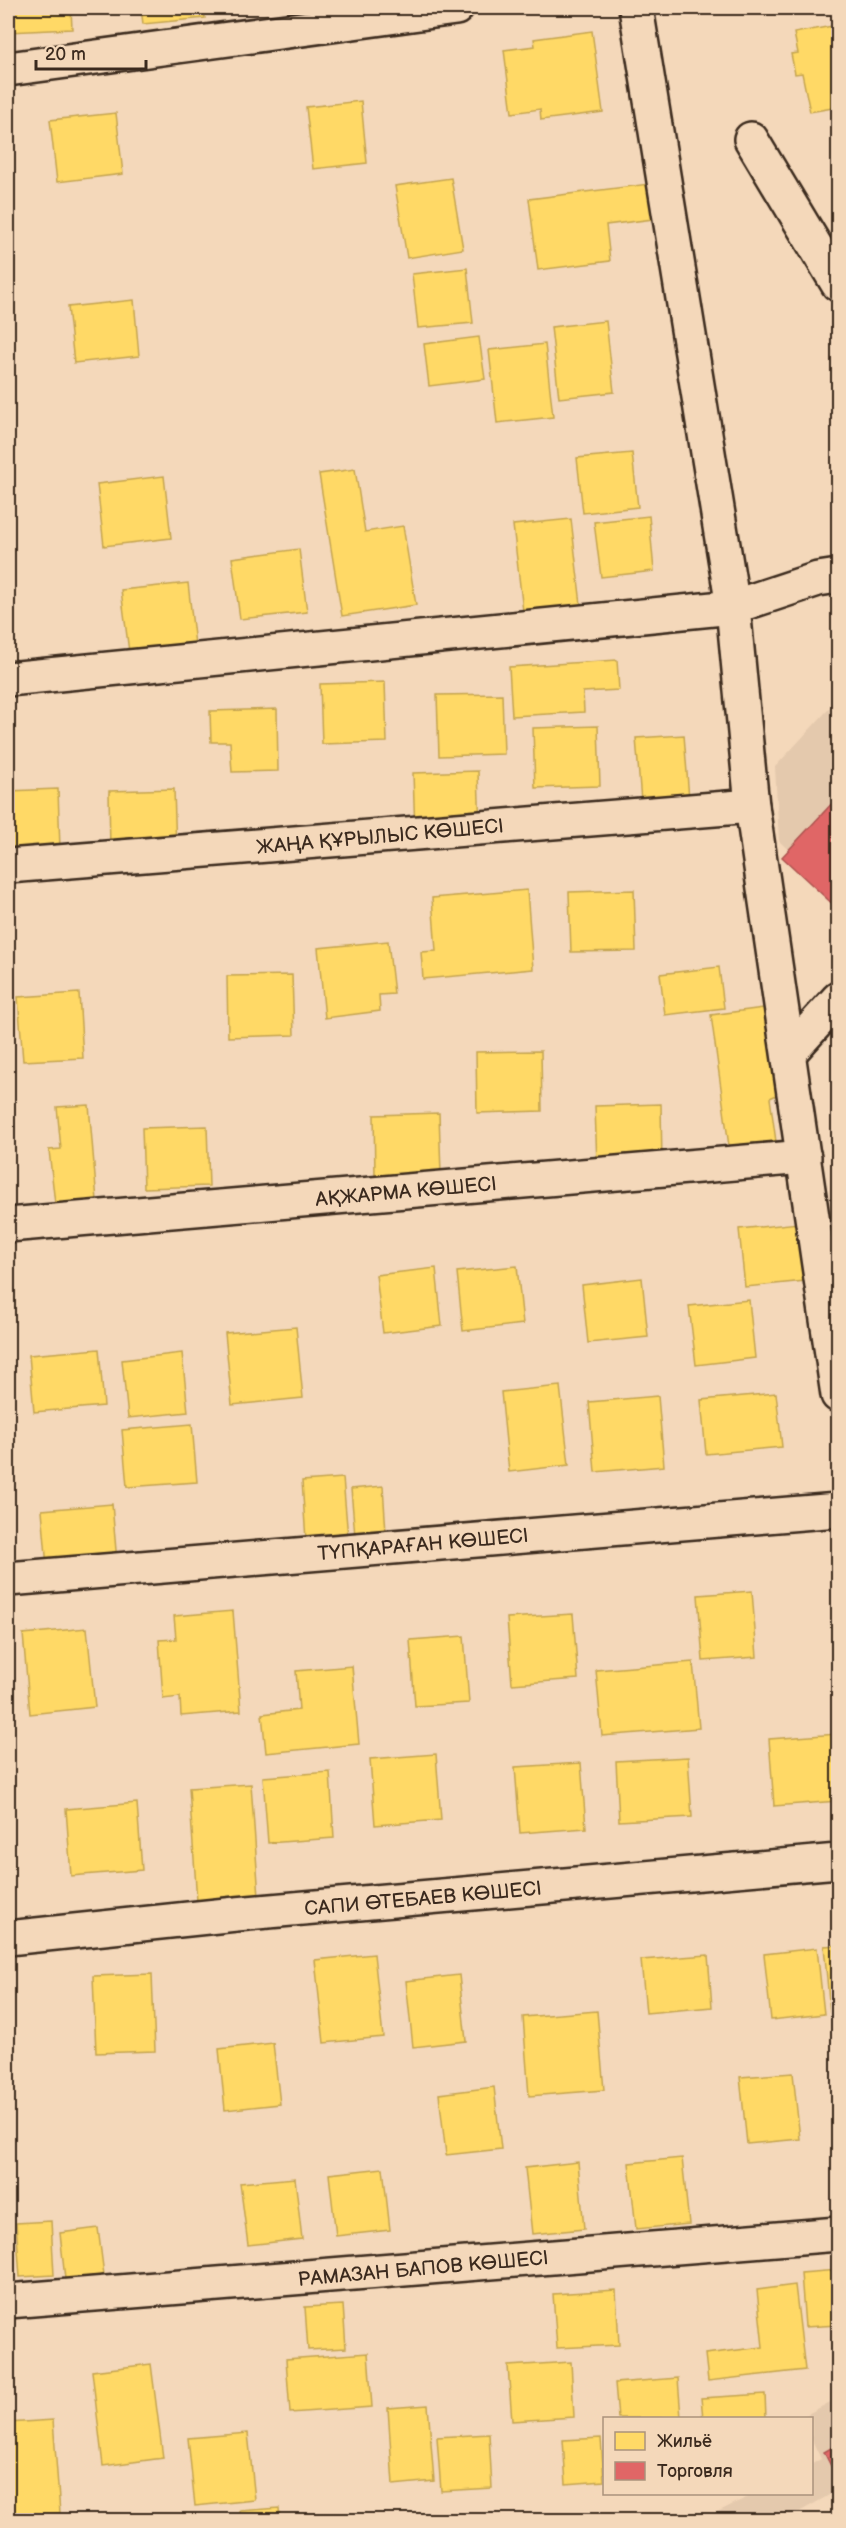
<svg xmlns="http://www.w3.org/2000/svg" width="846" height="2528" viewBox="0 0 846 2528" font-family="'Balsamiq Sans',sans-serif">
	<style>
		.built { fill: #e4c9ad }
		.homes { fill: #ffd966; stroke: #c4a450; stroke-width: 1.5 }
		.shops { fill: #e06666; stroke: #ae5450; stroke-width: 1.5 }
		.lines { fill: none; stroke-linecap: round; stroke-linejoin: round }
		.street-casing { stroke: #3b2a1e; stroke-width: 38 }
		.street { stroke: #f4d8ba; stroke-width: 33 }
		.labels { text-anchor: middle; stroke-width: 6; stroke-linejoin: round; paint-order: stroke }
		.street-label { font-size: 20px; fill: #3b2a1e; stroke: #f4d8ba }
	</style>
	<rect width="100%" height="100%" fill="#f4d8ba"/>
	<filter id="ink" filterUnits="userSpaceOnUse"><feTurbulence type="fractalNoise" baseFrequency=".0167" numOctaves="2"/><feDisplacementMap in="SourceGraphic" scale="12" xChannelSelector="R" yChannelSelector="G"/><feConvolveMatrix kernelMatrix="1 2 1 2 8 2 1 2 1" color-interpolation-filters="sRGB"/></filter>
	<g filter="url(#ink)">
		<!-- built -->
		<g class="built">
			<polygon points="838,699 838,897 779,841 775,767"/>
			<polygon points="838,2398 838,2490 785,2520 701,2520 754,2494 812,2494 812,2464 821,2459 812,2440 812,2418 800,2418"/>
		</g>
		<!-- homes -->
		<g class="homes">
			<polygon points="8,8 71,8 72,29 8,32"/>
			<polygon points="141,8 204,8 205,18 143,24"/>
			<polygon points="838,25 838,107 810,112 802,73 795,74 791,54 798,53 794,33"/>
			<polygon points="592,31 603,112 541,120 540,109 512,113 504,50 535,46 534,39"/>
			<polygon points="361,101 367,163 313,169 306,107"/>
			<polygon points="116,113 123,174 57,182 50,120"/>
			<polygon points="451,178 463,249 407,258 395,186"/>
			<polygon points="649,184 653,219 606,225 610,261 538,270 529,199"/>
			<polygon points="467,268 473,323 418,328 412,274"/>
			<polygon points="134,300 139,356 74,363 68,307"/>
			<polygon points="606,321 614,392 559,398 551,327"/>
			<polygon points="479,337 485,379 429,386 424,344"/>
			<polygon points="545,344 553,417 497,423 489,350"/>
			<polygon points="632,453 638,507 583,513 577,458"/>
			<polygon points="355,469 365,532 403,526 416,605 342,616 319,474"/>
			<polygon points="164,476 171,538 104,546 97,484"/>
			<polygon points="649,516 654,571 601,577 594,522"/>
			<polygon points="571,519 582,613 524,620 513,525"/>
			<polygon points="299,549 307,612 240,619 232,558"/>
			<polygon points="188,583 195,645 129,652 121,590"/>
			<polygon points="617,660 619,690 583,692 584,712 512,716 509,667"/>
			<polygon points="385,682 387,742 322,744 320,684"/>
			<polygon points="502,694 504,754 439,756 437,695"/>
			<polygon points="277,709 278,771 232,772 230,742 211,742 210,711"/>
			<polygon points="598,726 600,786 535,788 533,728"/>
			<polygon points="684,735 690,811 642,814 636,738"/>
			<polygon points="478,771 480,831 415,833 413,773"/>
			<polygon points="58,789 60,849 8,851 8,791"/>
			<polygon points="174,789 176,850 110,851 109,791"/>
			<polygon points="527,890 533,969 423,979 421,952 436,951 432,898"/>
			<polygon points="634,890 636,951 571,952 569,892"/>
			<polygon points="388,941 394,994 379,995 380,1011 325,1018 318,948"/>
			<polygon points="719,967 724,1008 665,1015 660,974"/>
			<polygon points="292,975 294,1035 228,1037 227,976"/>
			<polygon points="79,993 83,1058 23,1061 18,997"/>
			<polygon points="771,1007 783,1092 770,1098 778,1156 731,1161 711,1015"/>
			<polygon points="541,1051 542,1111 477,1113 476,1052"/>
			<polygon points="661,1104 662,1165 597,1166 595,1106"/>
			<polygon points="89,1105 97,1201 55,1204 49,1150 61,1149 57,1107"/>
			<polygon points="439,1113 441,1174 375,1175 374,1115"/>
			<polygon points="207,1126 209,1186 144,1188 142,1128"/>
			<polygon points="799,1223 805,1281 745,1287 739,1229"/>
			<polygon points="517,1266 523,1324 463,1331 457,1272"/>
			<polygon points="436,1268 442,1326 383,1333 376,1275"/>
			<polygon points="642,1278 648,1337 588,1343 582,1285"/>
			<polygon points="749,1300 755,1358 696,1365 689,1306"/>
			<polygon points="296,1327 303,1398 232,1405 225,1333"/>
			<polygon points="99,1349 104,1406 34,1412 29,1355"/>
			<polygon points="182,1353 188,1412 128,1418 122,1360"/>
			<polygon points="560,1386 569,1465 509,1472 501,1392"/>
			<polygon points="776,1393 782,1447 706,1454 701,1400"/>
			<polygon points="658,1396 664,1466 595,1472 589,1402"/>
			<polygon points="192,1424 197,1482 127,1487 122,1430"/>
			<polygon points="343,1478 348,1538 306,1540 302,1481"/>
			<polygon points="383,1486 386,1533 355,1536 351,1489"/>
			<polygon points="112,1504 117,1562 47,1567 42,1510"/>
			<polygon points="752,1591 757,1657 703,1661 698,1595"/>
			<polygon points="233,1611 241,1711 181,1716 180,1697 163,1699 159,1640 176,1639 174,1616"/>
			<polygon points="573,1614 578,1679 512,1684 507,1618"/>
			<polygon points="87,1628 95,1707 30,1714 23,1634"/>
			<polygon points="464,1636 469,1703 415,1706 410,1640"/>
			<polygon points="693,1662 699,1728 602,1736 596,1670"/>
			<polygon points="352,1666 359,1744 266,1753 262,1714 299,1710 296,1671"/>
			<polygon points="838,1734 838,1801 774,1806 769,1739"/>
			<polygon points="436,1754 441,1820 375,1825 370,1759"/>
			<polygon points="688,1757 692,1817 619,1821 616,1761"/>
			<polygon points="581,1763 586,1828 520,1833 515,1767"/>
			<polygon points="330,1772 334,1838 268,1843 263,1777"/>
			<polygon points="251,1784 259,1897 197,1901 189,1788"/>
			<polygon points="137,1803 142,1870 71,1876 66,1809"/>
			<polygon points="838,1945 838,2012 830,2012 824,1946"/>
			<polygon points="817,1948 824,2014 771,2020 764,1954"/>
			<polygon points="374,1954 383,2037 324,2043 315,1960"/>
			<polygon points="708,1955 712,2007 646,2013 641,1960"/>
			<polygon points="152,1974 155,2051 96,2053 93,1976"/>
			<polygon points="459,1975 466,2041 413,2047 406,1981"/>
			<polygon points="597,2011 604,2090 529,2096 523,2017"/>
			<polygon points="273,2043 280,2104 225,2110 219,2049"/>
			<polygon points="793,2073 800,2139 747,2144 740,2077"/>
			<polygon points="494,2087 501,2149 446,2155 439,2094"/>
			<polygon points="682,2158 689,2224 636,2229 629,2163"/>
			<polygon points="578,2162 584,2229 532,2234 525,2168"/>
			<polygon points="383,2168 390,2230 336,2236 329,2174"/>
			<polygon points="295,2178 302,2239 248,2245 240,2183"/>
			<polygon points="51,2221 54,2275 20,2277 16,2223"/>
			<polygon points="98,2228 104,2275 65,2279 60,2233"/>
			<polygon points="838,2270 838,2325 805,2327 801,2273"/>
			<polygon points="795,2285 805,2370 708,2381 705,2354 763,2347 757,2290"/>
			<polygon points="616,2290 619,2345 557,2348 553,2294"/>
			<polygon points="343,2305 346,2348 308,2350 305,2307"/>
			<polygon points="368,2353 372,2407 290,2413 286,2359"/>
			<polygon points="571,2362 574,2417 512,2421 508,2366"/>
			<polygon points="151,2364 163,2458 103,2466 92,2371"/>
			<polygon points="678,2378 681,2418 618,2418 615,2383"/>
			<polygon points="765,2394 766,2418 703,2418 701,2398"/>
			<polygon points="428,2405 434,2481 393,2485 388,2408"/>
			<polygon points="53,2420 60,2513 8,2517 8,2423"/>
			<polygon points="248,2433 255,2500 195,2506 188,2438"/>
			<polygon points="489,2434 492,2488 441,2491 437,2437"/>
			<polygon points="601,2438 604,2481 566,2484 563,2440"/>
			<polygon points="279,2508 280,2520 241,2520 240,2511"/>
		</g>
		<!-- shops -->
		<g class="shops">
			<polygon points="838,797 838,909 782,857"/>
			<polygon points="838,2444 838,2480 824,2452"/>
		</g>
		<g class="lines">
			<defs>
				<g id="street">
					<polyline points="636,8 733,607 752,806 838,1395"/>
					<polyline points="8,69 456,8"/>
					<polyline points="751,139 838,284"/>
					<polyline points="8,679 733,607 818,579 838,576"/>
					<polyline points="8,866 752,806"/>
					<polyline points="790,1052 838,999"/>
					<polyline points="8,1225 804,1157"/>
					<polyline points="8,1579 838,1510"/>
					<polyline points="8,1938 236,1914 838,1861"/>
					<polyline points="8,2301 838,2234"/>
				</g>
			</defs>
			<!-- street casing -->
			<use href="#street" class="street-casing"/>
			<!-- street -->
			<use href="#street" class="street"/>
		</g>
	</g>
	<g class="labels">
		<!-- street labels -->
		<g class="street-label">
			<text transform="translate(380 836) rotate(-5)" y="7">ЖАҢА ҚҰРЫЛЫС КӨШЕСІ</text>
			<text transform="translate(406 1191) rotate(-5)" y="7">АҚЖАРМА КӨШЕСІ</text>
			<text transform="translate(423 1544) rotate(-5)" y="7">ТҮПҚАРАҒАН КӨШЕСІ</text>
			<text transform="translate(423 1898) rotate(-5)" y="7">САПИ ӨТЕБАЕВ КӨШЕСІ</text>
			<text transform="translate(423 2268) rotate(-5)" y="7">РАМАЗАН БАПОВ КӨШЕСІ</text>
		</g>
	</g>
	<!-- margin -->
	<rect width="846" height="2528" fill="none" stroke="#f4d8ba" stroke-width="30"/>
	<rect x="15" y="15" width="816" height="2498" fill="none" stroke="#3b2a1e" stroke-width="2" filter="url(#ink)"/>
	<!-- legend -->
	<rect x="603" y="2417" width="210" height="78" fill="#f4d8ba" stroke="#aa927c" stroke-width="1.5"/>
	<rect x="615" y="2432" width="30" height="18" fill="#ffd966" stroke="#aa927c" stroke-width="1.5"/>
	<text x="657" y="2447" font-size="18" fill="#3b2a1e">Жильё</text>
	<rect x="615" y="2462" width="30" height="18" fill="#e06666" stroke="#aa927c" stroke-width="1.5"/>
	<text x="657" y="2477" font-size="18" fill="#3b2a1e">Торговля</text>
	<!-- scale -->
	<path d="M36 60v9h110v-9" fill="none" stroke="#3b2a1e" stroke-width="3"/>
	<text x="45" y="60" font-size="18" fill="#3b2a1e" stroke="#f4d8ba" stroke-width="4.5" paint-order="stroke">20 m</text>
</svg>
